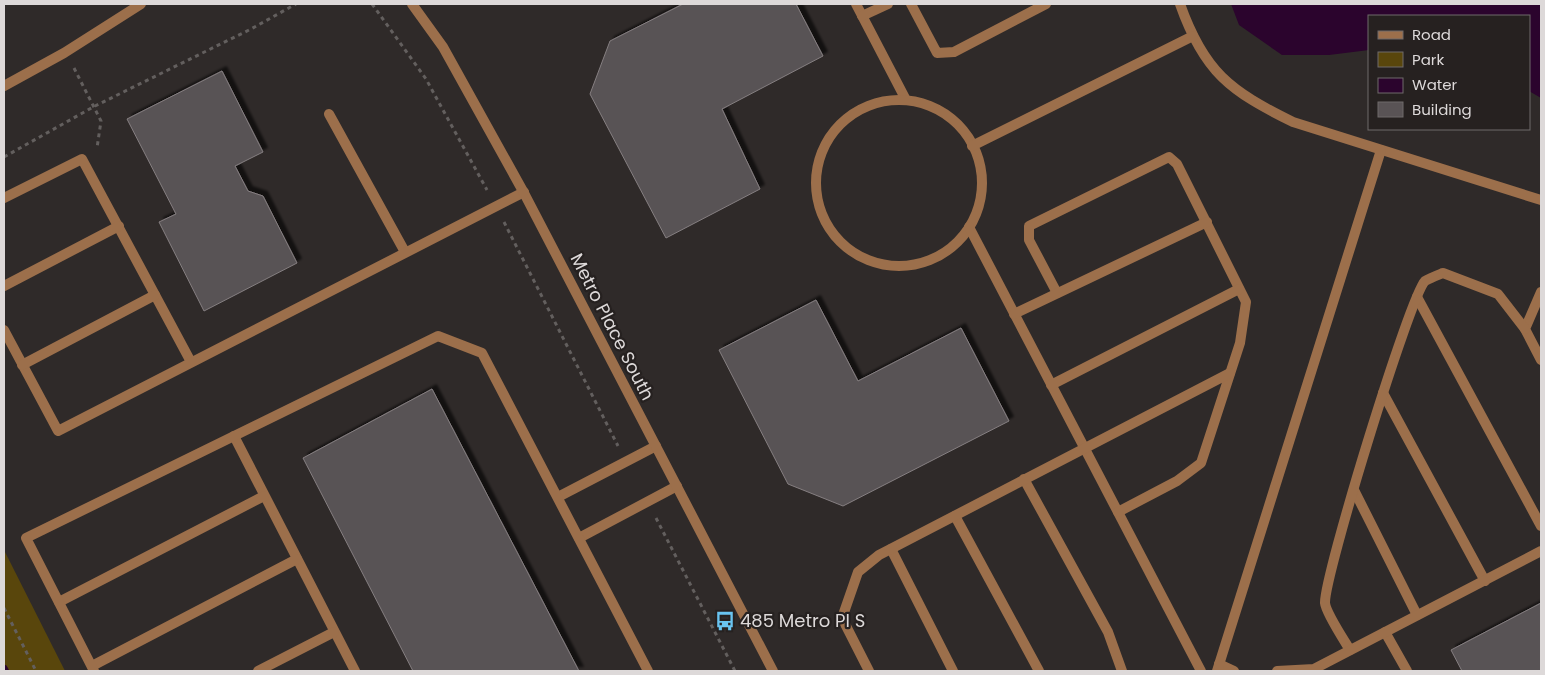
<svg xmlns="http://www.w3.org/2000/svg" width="1545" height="675" viewBox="0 0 1545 675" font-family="Poppins,sans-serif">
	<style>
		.green { fill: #59460c }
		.water { fill: #2b042d }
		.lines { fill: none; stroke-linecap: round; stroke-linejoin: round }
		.stream { stroke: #2b042d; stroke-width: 8 }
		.building { fill: #595355; stroke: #857f81; filter: url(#shadow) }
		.path { stroke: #635f5e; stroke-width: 3; stroke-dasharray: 4 4; stroke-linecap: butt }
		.lane { stroke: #9c6f4b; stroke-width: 10 }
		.street { stroke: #9c6f4b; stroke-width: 10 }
		.labels { text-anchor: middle; stroke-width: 4.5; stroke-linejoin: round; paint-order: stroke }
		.street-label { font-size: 18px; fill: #ddd9d9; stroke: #262120 }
		.poi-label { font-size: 18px; fill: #ddd9d9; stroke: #262120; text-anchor: start }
	</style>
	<defs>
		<filter id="shadow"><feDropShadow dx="4.5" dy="-4.5" stdDeviation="1" flood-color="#0009"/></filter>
	</defs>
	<rect width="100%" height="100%" fill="#2f2a29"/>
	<!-- green -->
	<polygon class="green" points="4,550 65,671 4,671"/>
	<!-- water -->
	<polygon class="water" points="1231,4 1541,4 1541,98 1529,91 1529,16 1369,16 1369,50 1329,55 1282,55 1239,25"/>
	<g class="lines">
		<!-- stream -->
		<polyline class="stream" points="4,669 5,671"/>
	</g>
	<!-- building -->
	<g class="building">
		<polygon points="683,4 796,4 823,56 722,109 760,189 666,238 590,94 610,41"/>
		<polygon points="222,71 263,152 235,166 248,191 263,196 297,263 204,311 159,222 176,214 127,119"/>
		<polygon points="816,300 858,381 961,328 1009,421 843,506 788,484 719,350"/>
		<polygon points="432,389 579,671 413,671 303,458"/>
		<polygon points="1541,603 1541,671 1462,671 1451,650"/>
	</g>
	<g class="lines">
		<!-- path -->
		<g class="path">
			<polyline points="372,4 426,79 487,190"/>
			<polyline points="74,68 101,121 97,148"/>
			<polyline points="4,157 95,106 251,29 296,4"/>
			<polyline points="504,222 618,446"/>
			<polyline points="656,518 735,671"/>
			<polyline points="4,608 36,671"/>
		</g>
		<!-- lane -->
		<g class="lane">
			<polyline points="856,4 905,98"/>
			<polyline points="911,4 937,53 954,52 1046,4"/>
			<path d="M1180,4C1204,72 1230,91 1293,122L1541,200"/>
			<polyline points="862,16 888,4"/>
			<polyline points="4,86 64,53 141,4"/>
			<circle cx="899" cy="183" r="83"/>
			<polyline points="329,114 405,252"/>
			<polyline points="972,146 1193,36"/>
			<polyline points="4,198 82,159 191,362"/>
			<polyline points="969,227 1201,671"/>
			<polyline points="4,286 119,226"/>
			<polyline points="1541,292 1525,329 1541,360"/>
			<polyline points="1057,293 1029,240 1029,226 1169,157 1177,164 1246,302 1240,343 1201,463 1177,481 1118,512"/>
			<polyline points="1417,297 1541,526"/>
			<polyline points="1014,314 1207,222"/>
			<polyline points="4,330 58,431 524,192"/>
			<polyline points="22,365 155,295"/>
			<polyline points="1051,385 1239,289"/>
			<polyline points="1383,393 1485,581"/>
			<polyline points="234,436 355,671"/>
			<polyline points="1024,479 1108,632 1122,671"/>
			<polyline points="1354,490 1417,615"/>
			<polyline points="558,497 656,446"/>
			<polyline points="955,516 1039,671"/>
			<polyline points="579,538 677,486"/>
			<polyline points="891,549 953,671"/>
			<polyline points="59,602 264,496"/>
			<polyline points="1385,632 1407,671"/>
			<path d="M1350,650C1344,640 1326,613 1325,603C1324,576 1410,296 1425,281C1430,278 1438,275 1443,273L1498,294L1525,329"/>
			<polyline points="1219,664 1234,671"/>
			<polyline points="92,666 297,559"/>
			<polyline points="94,671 26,538 438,336 482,353 648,671"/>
			<polyline points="258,671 334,632"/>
			<polyline points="869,671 842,618 858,572 879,555 1230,373"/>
			<polyline points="1217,671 1381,150"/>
			<polyline points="1277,671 1314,669 1541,551"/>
		</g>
		<!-- street -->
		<polyline class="street" points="412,4 443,47 524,193 773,671"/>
	</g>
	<!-- icons -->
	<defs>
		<symbol id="bus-bare" viewBox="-9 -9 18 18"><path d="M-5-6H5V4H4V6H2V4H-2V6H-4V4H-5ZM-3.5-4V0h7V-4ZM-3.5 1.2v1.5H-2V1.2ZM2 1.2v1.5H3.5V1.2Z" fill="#69c4f1" stroke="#262120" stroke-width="2.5" paint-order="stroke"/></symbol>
	</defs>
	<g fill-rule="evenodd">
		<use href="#bus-bare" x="711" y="607" width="28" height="28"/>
	</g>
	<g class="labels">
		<!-- street labels -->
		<g class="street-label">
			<text transform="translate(612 327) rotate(63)" y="6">Metro Place South</text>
		</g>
		<!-- poi labels -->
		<g class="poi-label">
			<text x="740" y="627">485 Metro Pl S</text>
		</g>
	</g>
	<!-- border -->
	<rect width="1545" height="675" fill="none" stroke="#ddd9d9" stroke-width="10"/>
	<!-- legend -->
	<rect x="1368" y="15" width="162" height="115" fill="#262120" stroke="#6f6b6a"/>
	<rect x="1378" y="31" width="25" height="8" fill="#9c6f4b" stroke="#6f6b6a"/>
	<text x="1412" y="40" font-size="15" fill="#ddd9d9">Road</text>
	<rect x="1378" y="52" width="25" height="15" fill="#59460c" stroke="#6f6b6a"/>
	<text x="1412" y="65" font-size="15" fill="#ddd9d9">Park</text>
	<rect x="1378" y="78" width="25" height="15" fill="#2b042d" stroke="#6f6b6a"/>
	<text x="1412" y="90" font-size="15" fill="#ddd9d9">Water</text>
	<rect x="1378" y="102" width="25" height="15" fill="#595355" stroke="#6f6b6a"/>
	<text x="1412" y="115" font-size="15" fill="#ddd9d9">Building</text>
</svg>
